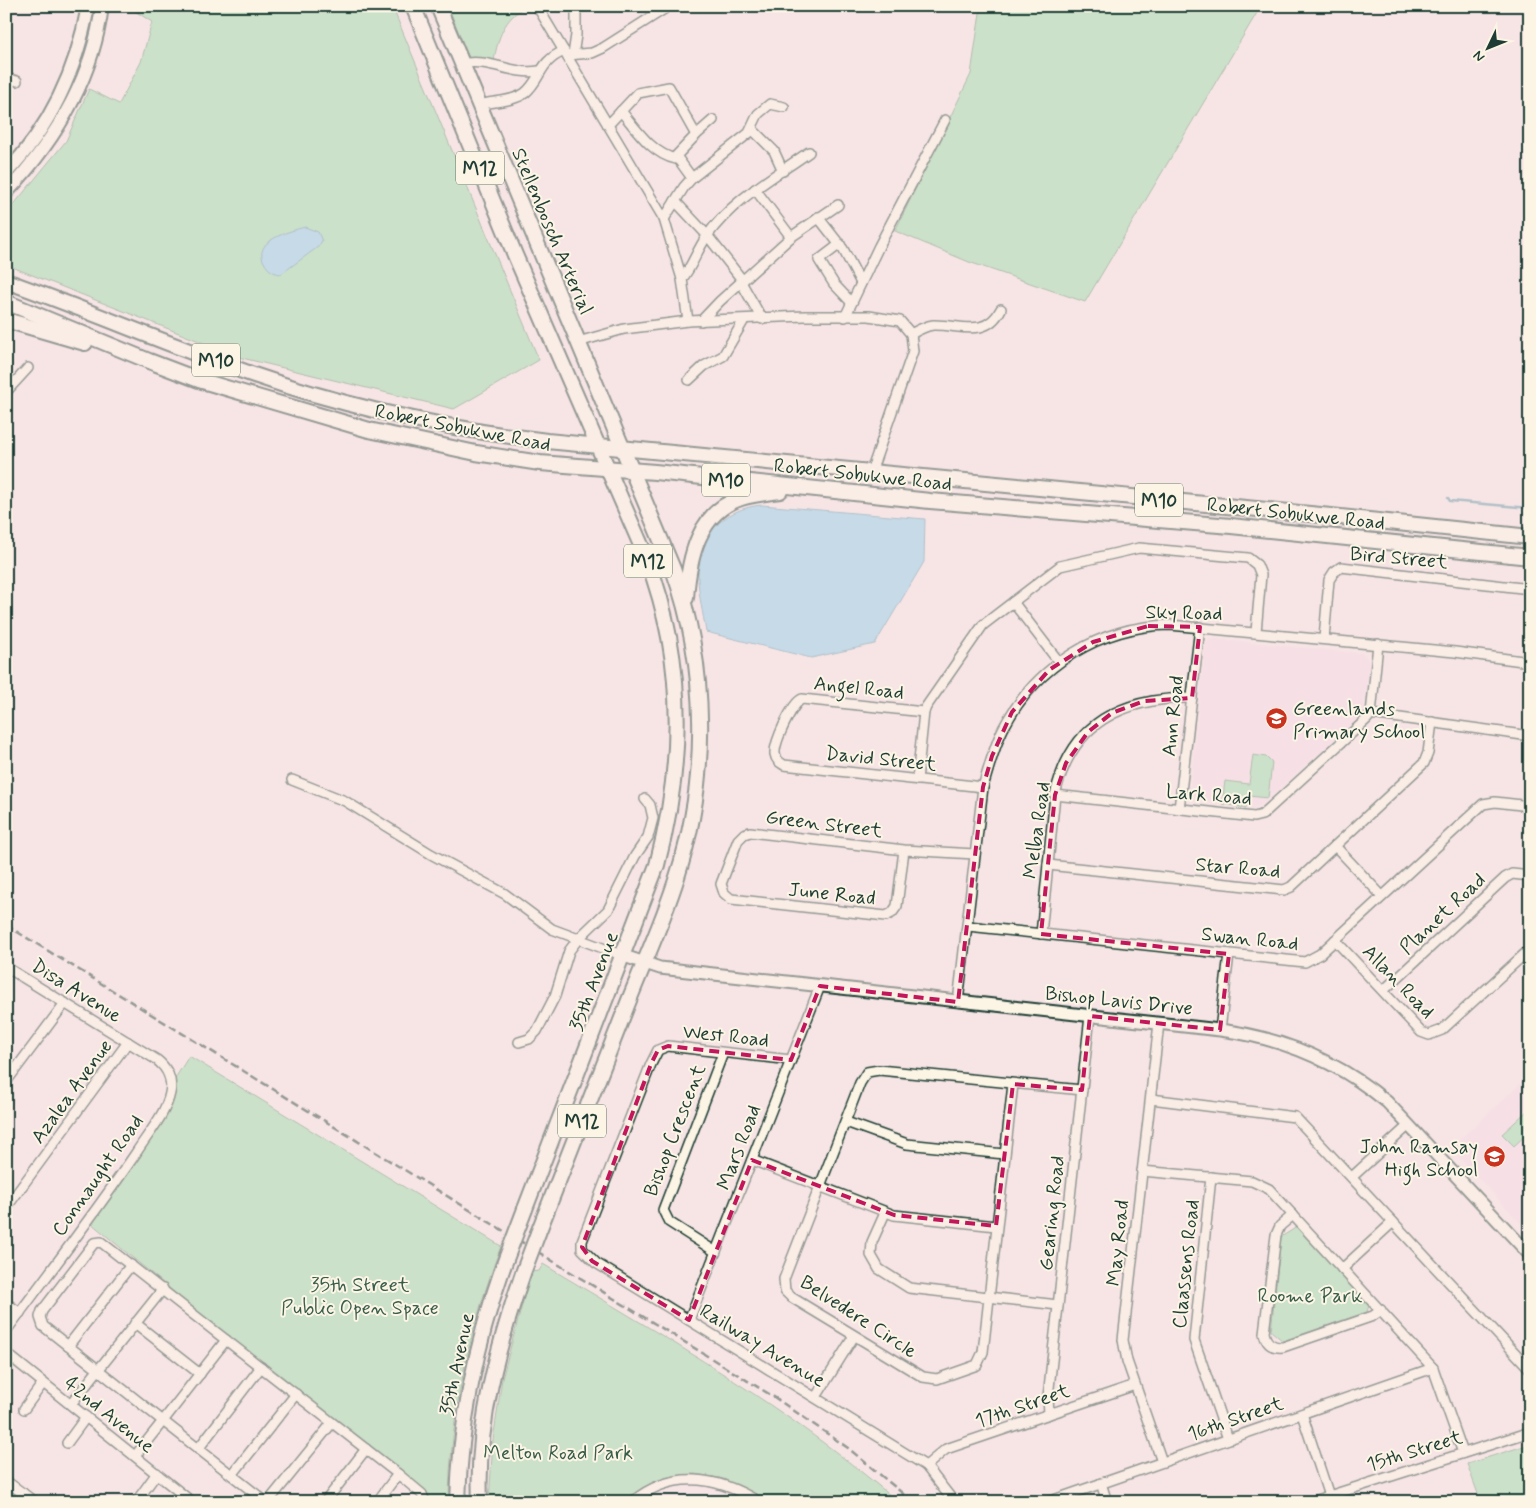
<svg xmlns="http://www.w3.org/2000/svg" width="1536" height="1508" viewBox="0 0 1536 1508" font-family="Mynerve,sans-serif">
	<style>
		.built { fill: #f3dae5 }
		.green { fill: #98dba6; stroke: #5c8c6d }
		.water { fill: #8acceb; stroke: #5f93a2 }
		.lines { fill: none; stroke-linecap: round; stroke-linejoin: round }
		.stream { stroke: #5f93a2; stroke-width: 2.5 }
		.minor-casing { stroke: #1f3d34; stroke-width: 12 }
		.tertiary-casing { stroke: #1f3d34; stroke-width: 15 }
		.secondary-casing { stroke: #1f3d34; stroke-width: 16 }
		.primary-casing { stroke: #1f3d34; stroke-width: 18 }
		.minor { stroke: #fcf5e5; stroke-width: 9 }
		.tertiary { stroke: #fcf5e5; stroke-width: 11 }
		.secondary { stroke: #fcf5e5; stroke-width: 12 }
		.primary { stroke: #fcf5e5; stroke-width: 14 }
		.rail { stroke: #1f3d34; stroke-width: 2.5; stroke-dasharray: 8 4; stroke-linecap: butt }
		.primary-bridge-casing { stroke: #1f3d34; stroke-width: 18; stroke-linecap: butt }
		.primary-bridge { stroke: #fcf5e5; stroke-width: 14 }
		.marked { fill: none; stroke: #c2185b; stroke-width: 4; stroke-dasharray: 10 6; stroke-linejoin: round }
		.labels { text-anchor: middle; stroke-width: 4; stroke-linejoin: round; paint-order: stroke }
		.shield { fill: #fcf5e5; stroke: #617469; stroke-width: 1 }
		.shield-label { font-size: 19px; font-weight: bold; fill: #1f3d34 }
		.street-label { font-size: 20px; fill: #1f3d34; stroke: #fcf5e5 }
		.poi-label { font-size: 20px; fill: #1f3d34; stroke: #fcf5e5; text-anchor: start }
		.park-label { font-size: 20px; fill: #375d4b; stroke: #fcf5e5 }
	</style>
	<rect width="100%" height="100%" fill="#f7e5e5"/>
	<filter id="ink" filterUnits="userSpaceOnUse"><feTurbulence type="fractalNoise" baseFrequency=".02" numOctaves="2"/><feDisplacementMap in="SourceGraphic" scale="10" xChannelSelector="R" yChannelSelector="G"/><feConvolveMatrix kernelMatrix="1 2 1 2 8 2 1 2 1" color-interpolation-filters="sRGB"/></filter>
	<g filter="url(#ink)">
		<!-- built -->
		<g class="built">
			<polygon points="1210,638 1363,653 1370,661 1364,713 1261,806 1249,809 1196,800 1189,791 1205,642"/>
			<polygon points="1529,1075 1530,1076 1530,1234 1450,1148"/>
		</g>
		<!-- green -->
		<g class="green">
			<polygon points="127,6 392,6 539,360 454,409 242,358 12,267 6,241 6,214 66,141 89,89 119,104 141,62 152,22"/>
			<path d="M448,6H527C504,18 498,37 494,61L469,58Z"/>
			<polygon points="981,6 1261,6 1085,302 969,262 895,231 971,74"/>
			<polygon points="1253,755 1266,757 1272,763 1268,798 1248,796 1246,808 1222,804 1225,781 1249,784"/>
			<path d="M189,1056L501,1246C470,1329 450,1412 449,1502H426L91,1223L158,1126L174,1080Z"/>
			<polygon points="1527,1111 1530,1114 1530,1131 1514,1146 1502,1134"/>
			<polygon points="1297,1227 1369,1305 1367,1312 1283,1341 1271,1331 1281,1237"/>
			<path d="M543,1264C668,1339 787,1407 898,1502H766L724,1479L695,1474L677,1476L653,1484L625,1502H489L493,1440L502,1379L531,1272L539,1271Z"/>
			<polygon points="1530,1444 1530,1502 1481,1502 1467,1464"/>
		</g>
		<!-- water -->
		<g class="water">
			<path d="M305,227L318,232L322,241L318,247L281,274C274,273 269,271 265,264C250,241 290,231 305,227Z"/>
			<path d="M762,505L925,519L924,562L875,644L811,658L706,632C703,613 698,594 698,575C697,536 724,508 762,505Z"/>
		</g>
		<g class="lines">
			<!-- stream -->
			<polyline class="stream" points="1448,498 1450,501 1530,508"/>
			<defs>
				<g id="minor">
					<polyline points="537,6 664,219 682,279 688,321"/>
					<polyline points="567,55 592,53 603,48 669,6"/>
					<polyline points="573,55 576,35 576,6"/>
					<path d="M461,64C489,57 512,76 539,71"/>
					<polyline points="6,78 17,81"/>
					<path d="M479,105C492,101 513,102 525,93C542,79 538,62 564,51"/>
					<path d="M621,111C636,129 652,154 676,159"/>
					<polyline points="608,125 638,93 669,87 696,135 676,156 692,178"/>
					<polyline points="752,129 774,151 783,171"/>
					<polyline points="696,135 713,120"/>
					<polyline points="755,189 791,237"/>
					<polyline points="675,201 707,235 743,281"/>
					<polyline points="818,217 843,249 861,283"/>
					<polyline points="664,219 684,187 692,178 749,133 758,114 770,104 784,107"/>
					<polyline points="840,244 819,260 834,284 851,302"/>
					<path d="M682,279C693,265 697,250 707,236C732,200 774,177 809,152"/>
					<polyline points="741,282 762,319"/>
					<polyline points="845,317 879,246 945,120"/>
					<polyline points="701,321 720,301 791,237 838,205"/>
					<path d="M911,334C918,330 925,326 933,325C959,324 986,339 1001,309"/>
					<polyline points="578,342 624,329 688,321 805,316 869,316 900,321 911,334 913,351 871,472"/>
					<polyline points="689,380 704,366 723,356 744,320"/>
					<polyline points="6,392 28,368"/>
					<polyline points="1013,602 1059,662"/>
					<polyline points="1324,639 1329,580 1334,572 1341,567 1530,589"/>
					<path d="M924,712L802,699C792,703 774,743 775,754C776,760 779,762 784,765L983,787"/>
					<polyline points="1371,714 1530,736"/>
					<polyline points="292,780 345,801 431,854 505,894 552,929 624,956"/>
					<polyline points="917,780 924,712 926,707 983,625 1060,566 1139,548 1248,558 1257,565 1261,575 1256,632"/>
					<polyline points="1055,795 1254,817 1262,815 1367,719 1371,714 1378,644"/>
					<polyline points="1179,809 1200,627"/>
					<polyline points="1335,846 1382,896"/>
					<polyline points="904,850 897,906 892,913 886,916 731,899 724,893 721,884 738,840 744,834 750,832 904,850 975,854"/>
					<polyline points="1048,865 1284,890 1291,887 1424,763 1428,753 1432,722"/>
					<polyline points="968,926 1305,962 1320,954 1483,804 1495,802 1530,806"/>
					<path d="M1041,934L1055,795C1071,722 1122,698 1192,698"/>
					<polyline points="1335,940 1421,1032 1429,1035 1442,1030 1530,949"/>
					<path d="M6,967L157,1060C167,1068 173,1080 170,1093C166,1114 147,1135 136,1153C95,1213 50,1272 6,1331"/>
					<polyline points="1383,991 1505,878 1512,874 1530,876"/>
					<path d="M958,1002L983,787C989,767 994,747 1003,729C1035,666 1100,626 1170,625L1455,652L1530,662"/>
					<polyline points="1159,1023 1123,1340 1127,1361 1162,1462"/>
					<polyline points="1220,1030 1229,954"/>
					<polyline points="519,1042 529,1039 537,1031 555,996 569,951 578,939 608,910 635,856 648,837 653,818 650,805 645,799"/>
					<polyline points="791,1060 668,1046 658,1050 651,1064 582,1241 582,1249 596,1263 918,1461 926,1466 954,1502"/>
					<polyline points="6,1082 65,1003"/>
					<polyline points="1013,1084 983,1352 977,1365 937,1379 923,1377 791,1297 785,1291 784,1279 860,1083 867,1072 879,1070 1082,1090"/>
					<polyline points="1151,1099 1295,1117 1530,1369"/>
					<polyline points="846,1122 907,1144 1004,1154"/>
					<polyline points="752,1160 894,1215 996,1226"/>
					<polyline points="1142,1171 1252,1181 1269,1189 1433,1368 1463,1453"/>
					<polyline points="1211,1177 1194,1340 1228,1439"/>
					<polyline points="1352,1177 1409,1125"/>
					<polyline points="6,1208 128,1042"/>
					<polyline points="885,1213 872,1242 871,1255 879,1269 909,1288 1058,1305"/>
					<path d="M1293,1215L1280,1226L1276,1235L1264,1333C1266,1343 1272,1348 1283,1347L1373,1316L1381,1310"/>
					<polygon points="101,1242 226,1340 163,1421 43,1326 40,1317 42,1311 94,1243"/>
					<polyline points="716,1252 669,1222 663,1210 723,1053"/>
					<polyline points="1342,1269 1393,1222"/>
					<polyline points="6,1303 20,1313"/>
					<polyline points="689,1320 820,986"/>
					<polyline points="135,1323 200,1374"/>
					<polyline points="226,1340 398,1474 377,1502"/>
					<polyline points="68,1346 131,1265"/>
					<polyline points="6,1353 192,1502"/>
					<polyline points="816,1397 854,1336"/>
					<polyline points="71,1404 163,1289"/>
					<polyline points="24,1409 43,1383"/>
					<polyline points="1049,1414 1048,1397 1090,1016"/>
					<polyline points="1302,1414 1331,1502"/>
					<polyline points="67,1443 86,1417"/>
					<polyline points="198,1449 261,1367"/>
					<polyline points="135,1456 163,1421 266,1502"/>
					<polyline points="926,1466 946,1449 1135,1385"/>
					<polyline points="398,1474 422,1494 425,1502"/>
					<polyline points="232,1475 296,1394"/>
					<polyline points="6,1481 35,1502"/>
					<polyline points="1101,1483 1107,1502"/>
					<polyline points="17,1502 23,1493"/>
					<polyline points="136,1502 157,1473"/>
					<polyline points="268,1502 332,1423"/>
					<polyline points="325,1502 366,1449"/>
					<path d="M632,1502C672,1469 717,1476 759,1502"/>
					<polyline points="1048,1502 1433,1368"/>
					<polyline points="1310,1502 1530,1432"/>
				</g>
				<path id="tertiary" d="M624,956L660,968L1220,1030C1283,1038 1338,1061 1387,1102L1530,1255"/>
				<g id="secondary">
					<path d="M6,173C50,127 77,69 88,6"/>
					<path d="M6,193C55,141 93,79 102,6"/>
				</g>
				<g id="primary">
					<path d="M413,6L515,255L647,559C685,658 684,763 657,865L525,1209"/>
					<path d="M438,6L673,569C708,666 709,779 677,877C663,922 643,964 626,1008C597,1083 568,1158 538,1233"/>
					<path d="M6,281C88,310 169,345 251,374C346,407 447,429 547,441L1331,516L1530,537"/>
					<polyline points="6,302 149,361 199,380 369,430 476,453 540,463 655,472 930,501 1231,526 1530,557"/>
					<polyline points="6,320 85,343"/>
					<path d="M686,598C689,558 698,512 741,498C754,494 767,493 780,491"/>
					<path d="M458,1502C460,1420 476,1344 503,1267"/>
					<path d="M480,1502C476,1424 498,1346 523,1273"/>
				</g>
			</defs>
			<!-- minor casing -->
			<use href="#minor" class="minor-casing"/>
			<!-- tertiary casing -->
			<use href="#tertiary" class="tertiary-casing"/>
			<!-- secondary casing -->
			<use href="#secondary" class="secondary-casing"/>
			<!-- primary casing -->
			<use href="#primary" class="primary-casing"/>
			<!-- minor -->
			<use href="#minor" class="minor"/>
			<!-- tertiary -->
			<use href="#tertiary" class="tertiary"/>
			<!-- secondary -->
			<use href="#secondary" class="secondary"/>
			<!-- primary -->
			<use href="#primary" class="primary"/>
			<!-- rail -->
			<polyline class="rail" points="6,925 774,1397 848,1448 913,1502"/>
			<defs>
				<g id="primary-bridge">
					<polyline points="503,1267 525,1209"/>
					<polyline points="523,1273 538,1233"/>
				</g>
			</defs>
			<!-- primary-bridge casing -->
			<use href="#primary-bridge" class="primary-bridge-casing"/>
			<!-- primary-bridge -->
			<use href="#primary-bridge" class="primary-bridge"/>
		</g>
	</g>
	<!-- marked area -->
	<path d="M0 0H1536V1508H0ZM1148,626L1200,627L1192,698L1144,701L1112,713L1088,732L1066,763L1055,795L1041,934L1229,954L1220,1030L1090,1016L1082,1090L1013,1084L996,1226L894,1215L752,1160L689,1320L592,1261L582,1247L651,1064L658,1050L668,1046L791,1060L820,986L958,1002L983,787L992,756L1012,712L1049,670L1093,642Z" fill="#f7e5e5" fill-opacity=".55" fill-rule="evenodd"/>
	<path class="marked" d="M1148,626L1200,627L1192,698L1144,701L1112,713L1088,732L1066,763L1055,795L1041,934L1229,954L1220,1030L1090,1016L1082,1090L1013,1084L996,1226L894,1215L752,1160L689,1320L592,1261L582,1247L651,1064L658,1050L668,1046L791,1060L820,986L958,1002L983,787L992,756L1012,712L1049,670L1093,642Z"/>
	<!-- icons -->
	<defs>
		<symbol id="school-disc" viewBox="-11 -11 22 22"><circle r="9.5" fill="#c8321e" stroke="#fcf5e5"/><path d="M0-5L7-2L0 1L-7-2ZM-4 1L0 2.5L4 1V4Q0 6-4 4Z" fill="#fff"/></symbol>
	</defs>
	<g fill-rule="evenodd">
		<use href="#school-disc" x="1264" y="706" width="25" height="25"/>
		<use href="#school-disc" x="1482" y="1144" width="25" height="25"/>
	</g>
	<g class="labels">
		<!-- shield labels -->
		<g class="shield">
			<rect x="456" y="151.5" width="48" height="33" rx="4"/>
			<rect x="192" y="343.5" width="48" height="33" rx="4"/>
			<rect x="702" y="463.5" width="48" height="33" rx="4"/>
			<rect x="1135" y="483.5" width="48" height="33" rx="4"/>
			<rect x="624" y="544.5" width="48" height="33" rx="4"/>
			<rect x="558" y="1104.5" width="48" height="33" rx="4"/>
		</g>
		<g class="shield-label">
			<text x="480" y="175">M12</text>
			<text x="216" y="367">M10</text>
			<text x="726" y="487">M10</text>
			<text x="1159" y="507">M10</text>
			<text x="648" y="568">M12</text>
			<text x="582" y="1128">M12</text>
		</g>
		<!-- street labels -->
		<g class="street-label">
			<text transform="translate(553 231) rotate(67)" y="7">Stellenbosch Arterial</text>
			<text transform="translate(463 427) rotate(11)" y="7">Robert Sobukwe Road</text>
			<text transform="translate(863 474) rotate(6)" y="7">Robert Sobukwe Road</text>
			<text transform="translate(1296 513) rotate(6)" y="7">Robert Sobukwe Road</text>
			<text transform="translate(1399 557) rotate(5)" y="7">Bird Street</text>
			<text transform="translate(1184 612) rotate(1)" y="7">Sky Road</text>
			<text transform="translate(859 687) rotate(6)" y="7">Angel Road</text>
			<text transform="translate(1172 716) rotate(-84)" y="7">Ann Road</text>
			<text transform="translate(881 758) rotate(6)" y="7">David Street</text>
			<text transform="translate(1209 794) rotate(5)" y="7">Lark Road</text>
			<text transform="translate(824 823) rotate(7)" y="7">Green Street</text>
			<text transform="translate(1036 830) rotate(-82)" y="7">Melba Road</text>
			<text transform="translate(1238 867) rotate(5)" y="7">Star Road</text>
			<text transform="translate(832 893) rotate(6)" y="7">June Road</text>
			<text transform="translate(1442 913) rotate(-43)" y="7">Planet Road</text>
			<text transform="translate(1250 938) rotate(6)" y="7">Swan Road</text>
			<text transform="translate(593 981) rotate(-69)" y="7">35th Avenue</text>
			<text transform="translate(1399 981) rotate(46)" y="7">Allan Road</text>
			<text transform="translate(77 990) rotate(32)" y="7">Disa Avenue</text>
			<text transform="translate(1119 1000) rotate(6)" y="7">Bishop Lavis Drive</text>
			<text transform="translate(726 1035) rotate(6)" y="7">West Road</text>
			<text transform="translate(71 1091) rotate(-54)" y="7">Azalea Avenue</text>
			<text transform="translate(674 1130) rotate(-69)" y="7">Bishop Crescent</text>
			<text transform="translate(738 1147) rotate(-69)" y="7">Mars Road</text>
			<text transform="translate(97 1175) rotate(-55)" y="7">Connaught Road</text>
			<text transform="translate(1051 1213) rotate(-84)" y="7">Gearing Road</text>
			<text transform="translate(1117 1243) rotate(-84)" y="7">May Road</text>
			<text transform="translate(1185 1264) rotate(-84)" y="7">Claassens Road</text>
			<text transform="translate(859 1316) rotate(33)" y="7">Belvedere Circle</text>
			<text transform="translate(763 1345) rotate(31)" y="7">Railway Avenue</text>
			<text transform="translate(456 1364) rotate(-78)" y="7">35th Avenue</text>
			<text transform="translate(1022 1405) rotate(-19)" y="7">17th Street</text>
			<text transform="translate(110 1414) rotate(39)" y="7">42nd Avenue</text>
			<text transform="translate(1235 1418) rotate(-19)" y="7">16th Street</text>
			<text transform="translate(1414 1450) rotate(-17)" y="7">15th Street</text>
		</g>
		<!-- poi labels -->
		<g class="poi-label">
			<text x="1293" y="715">Greenlands<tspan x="1293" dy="23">Primary School</tspan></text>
			<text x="1478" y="1153" text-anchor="end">John Ramsay<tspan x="1478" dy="23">High School</tspan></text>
		</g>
		<!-- park labels -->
		<g class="park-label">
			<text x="360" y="1291">35th Street<tspan x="360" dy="23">Public Open Space</tspan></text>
			<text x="1310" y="1302">Roome Park</text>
			<text x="558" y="1459">Melton Road Park</text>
		</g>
	</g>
	<!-- margin -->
	<rect width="1536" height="1508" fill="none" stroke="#fcf5e5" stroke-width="25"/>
	<rect x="12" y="12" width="1511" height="1483" fill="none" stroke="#1f3d34" stroke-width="2" filter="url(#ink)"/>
	<!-- north arrow -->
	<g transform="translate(1488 48) rotate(227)" stroke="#fcf5e5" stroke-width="4" paint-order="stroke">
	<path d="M0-4L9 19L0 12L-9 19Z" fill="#1f3d34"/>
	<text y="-8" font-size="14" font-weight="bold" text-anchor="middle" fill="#1f3d34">N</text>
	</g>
</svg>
